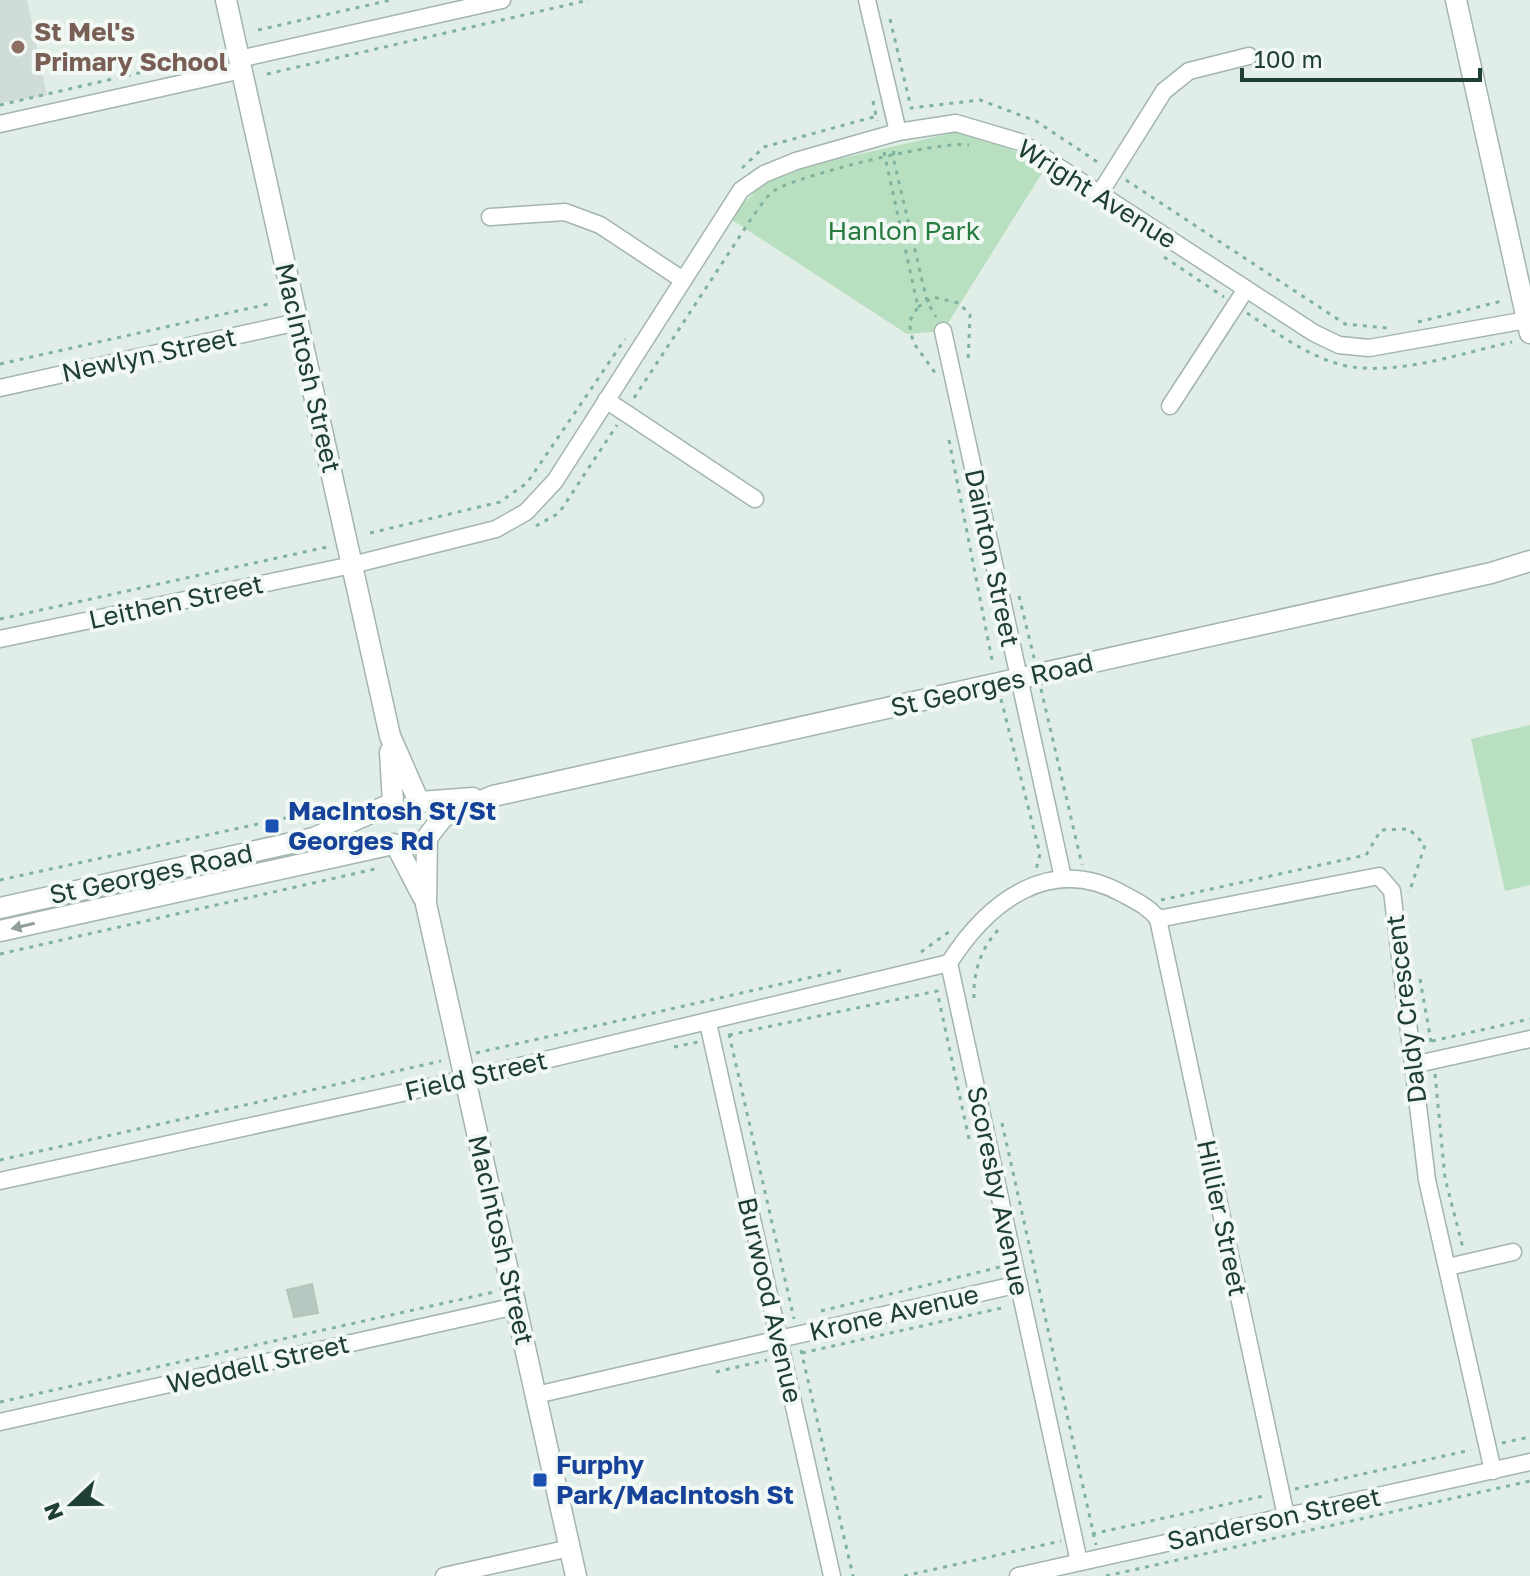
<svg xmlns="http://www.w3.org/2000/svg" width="1530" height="1576" viewBox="0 0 1530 1576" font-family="'Golos Text',sans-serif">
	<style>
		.built { fill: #cfddd6 }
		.green { fill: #b8e0c0 }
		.building { fill: #b6c8c0; stroke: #b3c7bd; stroke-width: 2 }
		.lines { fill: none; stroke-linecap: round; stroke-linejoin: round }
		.minor-casing { stroke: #a3b5ae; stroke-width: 19 }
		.tertiary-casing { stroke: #a3b5ae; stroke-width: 23 }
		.path { stroke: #7fb39f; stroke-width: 3; stroke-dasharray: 4 6; stroke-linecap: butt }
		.minor { stroke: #fff; stroke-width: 16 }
		.tertiary { stroke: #fff; stroke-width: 20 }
		.oneway { fill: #909f9a }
		.education-dot { fill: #8d6e63; stroke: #f2f9f5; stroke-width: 3 }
		.transit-dot { fill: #1a4fb4; stroke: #f2f9f5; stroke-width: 3 }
		.labels { text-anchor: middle; stroke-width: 8; stroke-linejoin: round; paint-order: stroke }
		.education-label { font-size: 26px; font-weight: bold; fill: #785e54; stroke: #f2f9f5; text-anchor: start }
		.street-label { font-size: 26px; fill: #203f34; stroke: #f2f9f5 }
		.park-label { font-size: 26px; fill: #277a40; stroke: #f2f9f5 }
		.transit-label { font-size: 26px; font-weight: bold; fill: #164399; stroke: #f2f9f5; text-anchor: start }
	</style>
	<rect width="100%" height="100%" fill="#e1ede7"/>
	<!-- built -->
	<polygon class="built" points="0,0 27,0 47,95 0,103"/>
	<!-- green -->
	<g class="green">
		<polygon points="965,130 1047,165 943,331 907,334 729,218 773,174"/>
		<polygon points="1530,725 1530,885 1505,891 1471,739"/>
	</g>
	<!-- building -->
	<polygon class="building" points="312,1284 318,1313 294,1317 287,1290"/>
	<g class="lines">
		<defs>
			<g id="minor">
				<polyline points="867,0 898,132"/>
				<polyline points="239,59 502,0"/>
				<polyline points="0,124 242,70"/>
				<polyline points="1100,193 1164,91 1189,71 1249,56"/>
				<polyline points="490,217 565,212 600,225 683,280"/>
				<polyline points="943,331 1063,878"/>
				<polyline points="0,388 298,322"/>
				<polyline points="606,400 755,499"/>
				<polyline points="1170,406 1246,289"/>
				<polyline points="0,639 352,565 496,529 526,512 555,481 741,190 764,174 796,161 898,132 956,123 1020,142 1314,333 1339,345 1369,348 1527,320"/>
				<polyline points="1158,919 1286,1516"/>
				<polyline points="708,1023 832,1576"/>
				<polyline points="1413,1065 1530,1039"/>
				<polyline points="0,1181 466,1079 949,963"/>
				<polyline points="1448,1267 1513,1252"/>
				<polyline points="536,1395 1019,1284"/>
				<polyline points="0,1422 516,1306"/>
				<path d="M1079,1562L949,963C988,902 1050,853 1123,894C1136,901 1149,907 1158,919L1379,876L1392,891L1427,1180L1493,1471"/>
				<polyline points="444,1576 570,1548"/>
				<polyline points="1018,1576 1530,1462"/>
			</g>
			<g id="tertiary">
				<polyline points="226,0 390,736 419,802"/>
				<polyline points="1456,0 1530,333"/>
				<polyline points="390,752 393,803"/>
				<polyline points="420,802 473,798"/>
				<polyline points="429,835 443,817 493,796 1491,573 1530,561"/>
				<polyline points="427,838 426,904 576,1576"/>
				<polyline points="396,845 423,897"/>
				<polyline points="0,908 314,838 391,804"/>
				<polyline points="0,931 393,844"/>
			</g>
		</defs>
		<!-- minor casing -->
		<use href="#minor" class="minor-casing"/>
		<!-- tertiary casing -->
		<use href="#tertiary" class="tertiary-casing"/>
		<!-- path -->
		<g class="path">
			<polyline points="890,19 911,108 980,100 1036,121 1099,163"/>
			<polyline points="258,30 391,0"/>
			<polyline points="267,74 589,0"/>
			<polyline points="873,101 877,121"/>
			<polyline points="0,105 216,55"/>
			<polyline points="894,151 893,157 927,301 936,317"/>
			<polyline points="884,152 918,307 909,322 913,342 936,374"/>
			<polyline points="742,168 764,147 877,116"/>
			<polyline points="1126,180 1345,324 1387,328"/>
			<polyline points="1164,257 1224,297"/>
			<polyline points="918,307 933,297 959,303 970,315 968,363"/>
			<path d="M1247,313C1278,334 1314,361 1352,367C1403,374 1462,353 1512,342"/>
			<polyline points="1418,322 1502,301"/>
			<polyline points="0,364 273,303"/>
			<path d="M634,398L753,216C760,207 767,194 777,189C805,174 940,140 969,145"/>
			<polyline points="949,440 993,665"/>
			<polyline points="536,526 559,513 617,425"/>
			<polyline points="370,533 500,502 527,483 625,339"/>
			<polyline points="1019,596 1034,658"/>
			<polyline points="0,619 327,547"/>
			<polyline points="1041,689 1082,865"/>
			<polyline points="1001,699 1040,854 1036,870"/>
			<polyline points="0,880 341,806"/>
			<polyline points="1161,900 1366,855 1381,830 1409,829 1425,845 1409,893"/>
			<polyline points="921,952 953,929"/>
			<polyline points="0,954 375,869"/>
			<polyline points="1420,979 1432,1047"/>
			<path d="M974,998C973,972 981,948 999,929"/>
			<polyline points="729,1034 794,1319"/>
			<polyline points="729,1035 937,991 969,1139"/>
			<polyline points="1432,1041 1530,1019"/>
			<polyline points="674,1047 698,1042"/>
			<polyline points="476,1053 843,970"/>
			<polyline points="1435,1074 1445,1178 1463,1248"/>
			<polyline points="1002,1123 1096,1545"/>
			<polyline points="0,1160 441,1061"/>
			<polyline points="821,1311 1000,1267"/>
			<polyline points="801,1350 853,1576"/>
			<polyline points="802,1353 1006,1307"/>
			<polyline points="716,1372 767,1360"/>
			<polyline points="0,1402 494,1292"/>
			<polyline points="1502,1443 1530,1437"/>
			<polyline points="1295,1489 1471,1450"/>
			<polyline points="1092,1534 1268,1495"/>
			<polyline points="904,1576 1061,1541"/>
			<polyline points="1106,1576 1530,1481"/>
		</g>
		<!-- minor -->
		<use href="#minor" class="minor"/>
		<!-- tertiary -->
		<use href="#tertiary" class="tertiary"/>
	</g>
	<!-- one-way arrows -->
	<defs><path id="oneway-solid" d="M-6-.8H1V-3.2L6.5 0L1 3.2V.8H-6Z" transform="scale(2)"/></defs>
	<use class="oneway" href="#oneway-solid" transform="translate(23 926) rotate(167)"/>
	<!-- markers -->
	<circle class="education-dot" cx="18" cy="47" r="8"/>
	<g class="transit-dot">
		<rect x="264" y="818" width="16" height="16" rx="4"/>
		<rect x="532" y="1472" width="16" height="16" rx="4"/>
	</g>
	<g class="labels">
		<!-- education labels -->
		<g class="education-label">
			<text x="34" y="41">St Mel's<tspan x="34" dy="30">Primary School</tspan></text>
		</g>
		<!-- street labels -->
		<g class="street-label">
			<text transform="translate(1097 194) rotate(32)" y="9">Wright Avenue</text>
			<text transform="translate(149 355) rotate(-12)" y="9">Newlyn Street</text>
			<text transform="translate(308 368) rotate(77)" y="9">MacIntosh Street</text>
			<text transform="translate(992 558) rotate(78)" y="9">Dainton Street</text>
			<text transform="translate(176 602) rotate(-12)" y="9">Leithen Street</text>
			<text transform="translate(992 685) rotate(-13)" y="9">St Georges Road</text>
			<text transform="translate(151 874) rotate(-12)" y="9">St Georges Road</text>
			<text transform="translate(1406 1009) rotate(-97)" y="9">Daldy Crescent</text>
			<text transform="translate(476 1076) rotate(-13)" y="9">Field Street</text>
			<text transform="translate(998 1191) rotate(78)" y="9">Scoresby Avenue</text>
			<text transform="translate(1222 1218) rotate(78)" y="9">Hillier Street</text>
			<text transform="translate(501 1240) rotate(77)" y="9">MacIntosh Street</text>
			<text transform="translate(770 1300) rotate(77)" y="9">Burwood Avenue</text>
			<text transform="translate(894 1313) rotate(-13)" y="9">Krone Avenue</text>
			<text transform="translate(258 1364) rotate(-13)" y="9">Weddell Street</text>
			<text transform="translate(1274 1519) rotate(-12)" y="9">Sanderson Street</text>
		</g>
		<!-- park labels -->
		<g class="park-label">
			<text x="904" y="240">Hanlon Park</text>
		</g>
		<!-- transit labels -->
		<g class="transit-label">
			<text x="288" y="820">MacIntosh St/St<tspan x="288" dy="30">Georges Rd</tspan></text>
			<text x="556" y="1474">Furphy<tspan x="556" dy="30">Park/MacIntosh St</tspan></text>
		</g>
	</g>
	<!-- north arrow -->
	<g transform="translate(72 1504) rotate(248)" stroke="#f2f9f5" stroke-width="6" paint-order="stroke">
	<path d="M0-6L14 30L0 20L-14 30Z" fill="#203f34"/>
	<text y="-12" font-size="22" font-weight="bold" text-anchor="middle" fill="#203f34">N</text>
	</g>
	<!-- scale -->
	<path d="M1242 68v12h238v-12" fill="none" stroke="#203f34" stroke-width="4"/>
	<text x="1254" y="68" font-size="24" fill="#203f34" stroke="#f2f9f5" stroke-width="6" paint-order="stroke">100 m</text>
</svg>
